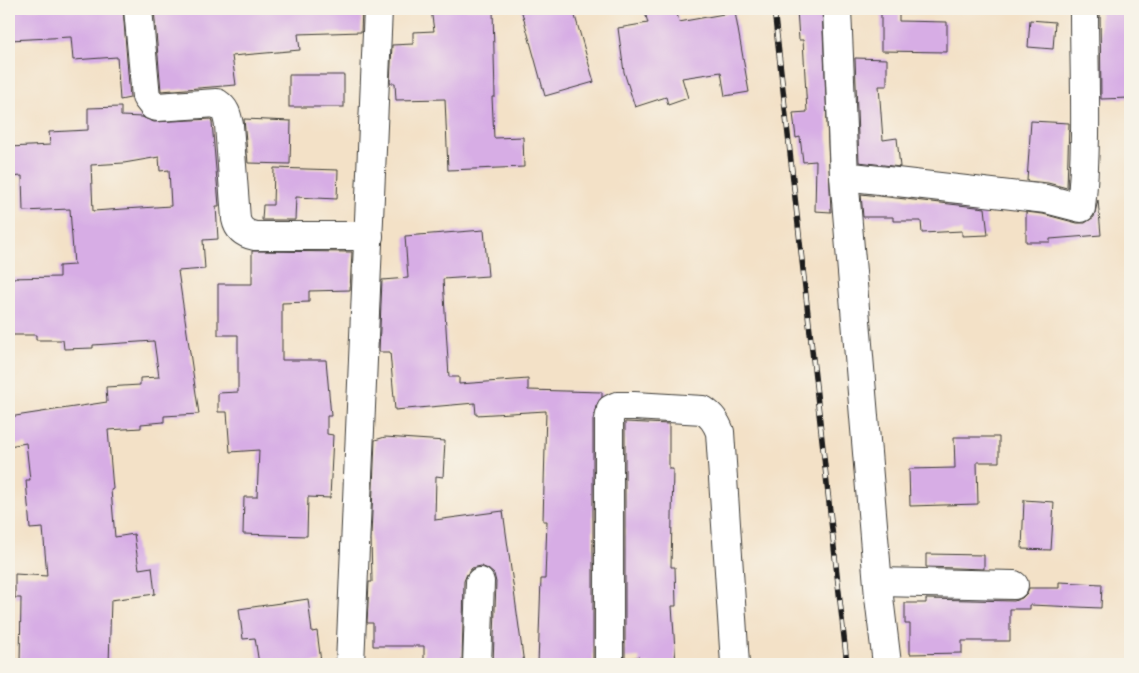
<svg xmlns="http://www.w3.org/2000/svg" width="1139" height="673" viewBox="0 0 1139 673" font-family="'Patrick Hand',sans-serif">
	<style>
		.building { fill: #d7ade5; fill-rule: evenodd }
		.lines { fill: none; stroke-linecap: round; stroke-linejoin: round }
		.minor-casing { stroke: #3c3a36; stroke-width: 30 }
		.minor { stroke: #fff; stroke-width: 28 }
		.rail-casing { stroke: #1c1c1c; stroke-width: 5.5 }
		.rail { stroke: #f7f3e8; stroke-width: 4; stroke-dasharray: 11; stroke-linecap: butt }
	</style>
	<rect width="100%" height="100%" fill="#f7f3e8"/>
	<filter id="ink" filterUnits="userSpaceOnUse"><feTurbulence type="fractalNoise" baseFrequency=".02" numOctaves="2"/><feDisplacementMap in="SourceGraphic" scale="10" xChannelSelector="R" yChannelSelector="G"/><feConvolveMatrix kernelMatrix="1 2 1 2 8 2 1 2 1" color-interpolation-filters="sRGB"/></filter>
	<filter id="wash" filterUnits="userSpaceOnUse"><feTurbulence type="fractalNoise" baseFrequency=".0096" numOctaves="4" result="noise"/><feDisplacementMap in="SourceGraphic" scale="20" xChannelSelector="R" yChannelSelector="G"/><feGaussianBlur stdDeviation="1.12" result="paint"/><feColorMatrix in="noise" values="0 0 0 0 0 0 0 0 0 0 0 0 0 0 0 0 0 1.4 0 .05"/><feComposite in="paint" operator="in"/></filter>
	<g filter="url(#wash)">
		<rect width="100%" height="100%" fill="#f3e1c7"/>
		<g id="blocks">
			<!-- building -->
			<g class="building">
				<polygon points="9,9 123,9 130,98 120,100 117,57 73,60 71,37 9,40"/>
				<polygon points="154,9 185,9 186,12 213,9 362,9 361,32 298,34 300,50 232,56 236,85 161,91"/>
				<polygon points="431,9 493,9 495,97 492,97 494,138 523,137 524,167 448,170 445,99 396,100 395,83 390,83 392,45 413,44 413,32 434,31"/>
				<polygon points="521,9 573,9 594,82 545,96"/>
				<polygon points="644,9 676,9 679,22 735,12 749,92 725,96 721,72 682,78 688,98 668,105 666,97 635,107 624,72 618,28 648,23"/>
				<polygon points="797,9 822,9 831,212 815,211 816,161 803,162 800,137 796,138 793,113 807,112 803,40 799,40"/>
				<polygon points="881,9 899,9 899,21 947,22 947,52 881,51"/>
				<polygon points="1100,9 1130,10 1130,98 1101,99"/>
				<polygon points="1030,20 1055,22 1053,49 1028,47"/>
				<polygon points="855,58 887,59 887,86 879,86 883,140 897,138 900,167 859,162"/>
				<rect x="289" y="75" width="55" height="32"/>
				<path d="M121,107V116L142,117L154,122L211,119L212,122L219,206H216L218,239L203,240L205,269L178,271L199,414L164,416V422L141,424V428L108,430L113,489L111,490L115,537L134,534L139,569L152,567L155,594L111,600L109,664H20L21,598H15V574L47,576L43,528L30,529L26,480H30L26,443L9,446V417L107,402L106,387L140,385V378L159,377L154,341L93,345V348L64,349L63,340H36V335H10L9,278L59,277V266L74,265L70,209L23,211L22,176L9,177V147L50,145L49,132L88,130V108ZM159,157L160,171L169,170L171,206L93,211L91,165L124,163Z"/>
				<polygon points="244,119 291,121 290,164 248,163"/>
				<polygon points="1031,121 1069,123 1067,188 1048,183 1027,181"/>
				<polygon points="274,168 338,170 337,199 296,197 295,220 262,220 263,205 273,205"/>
				<polygon points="861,194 985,208 988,235 962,236 962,231 922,233 921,221 893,221 893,217 863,217"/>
				<polygon points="1098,200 1101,235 1050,239 1050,242 1026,242 1026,212 1043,214 1077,223 1085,223 1094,217"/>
				<polygon points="484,230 488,276 443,279 449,377 459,377 459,384 528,379 528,390 602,392 602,397 596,406 593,420 593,664 538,664 541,579 545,579 547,521 543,521 546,411 476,415 475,403 395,410 390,352 379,352 382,280 408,278 405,236"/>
				<polygon points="252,251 352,252 350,290 309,291 309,302 282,303 282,360 326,360 331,416 327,416 327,434 333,435 330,498 308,497 307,536 243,534 244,497 257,497 259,450 230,452 227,412 218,412 218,393 238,392 238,335 218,335 218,284 252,284"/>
				<polygon points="625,422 669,424 669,469 673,469 671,567 675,567 676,606 672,606 676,664 640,664 639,657 625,658"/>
				<polygon points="385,437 445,441 443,477 436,476 435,520 503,511 524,664 493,664 496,582 494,574 488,569 481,566 472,568 467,574 464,581 462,664 424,664 424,646 373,646 373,623 367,623 369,582 372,582 371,536 375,440"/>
				<polygon points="954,437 999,437 999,462 977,462 978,504 910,506 909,469 955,468"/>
				<polygon points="1024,500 1054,502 1051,550 1022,549"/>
				<polygon points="926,554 984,555 984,569 926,567"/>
				<polygon points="1059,582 1102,584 1101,608 1030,605 1030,609 1010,609 1010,641 962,641 962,653 910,654 910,624 905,624 905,603 926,603 926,599 1014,601 1022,598 1027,593 1029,588 1059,588"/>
				<polygon points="308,599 312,632 317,631 321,662 306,664 259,664 255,638 243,639 239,609"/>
			</g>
		</g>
	</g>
	<g filter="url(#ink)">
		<use href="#blocks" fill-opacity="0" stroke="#3c3a36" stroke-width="1"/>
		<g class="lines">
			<defs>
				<g id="minor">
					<path d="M138,9L146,97L153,106L157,107L217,103C226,109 227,115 229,125L236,219C238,229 245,234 255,236H369"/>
					<polyline points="837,9 844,176 879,597 887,664"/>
					<path d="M844,176L1046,199L1081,208C1088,142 1084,75 1084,9"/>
					<polyline points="878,582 1014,585"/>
					<polyline points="350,664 378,9"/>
					<polyline points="477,664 480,582"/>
					<path d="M609,664V420L611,409L617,406H634L703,410C712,416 716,422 720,432L735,664"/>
				</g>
			</defs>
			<!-- minor casing -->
			<use href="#minor" class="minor-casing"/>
			<!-- minor -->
			<use href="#minor" class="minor"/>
			<defs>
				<polyline id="rail" points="774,9 847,664"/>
			</defs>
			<!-- rail casing -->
			<use href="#rail" class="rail-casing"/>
			<!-- rail -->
			<use href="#rail" class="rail"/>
		</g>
	</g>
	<!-- margin -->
	<rect width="1139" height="673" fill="none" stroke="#f7f3e8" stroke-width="30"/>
</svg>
